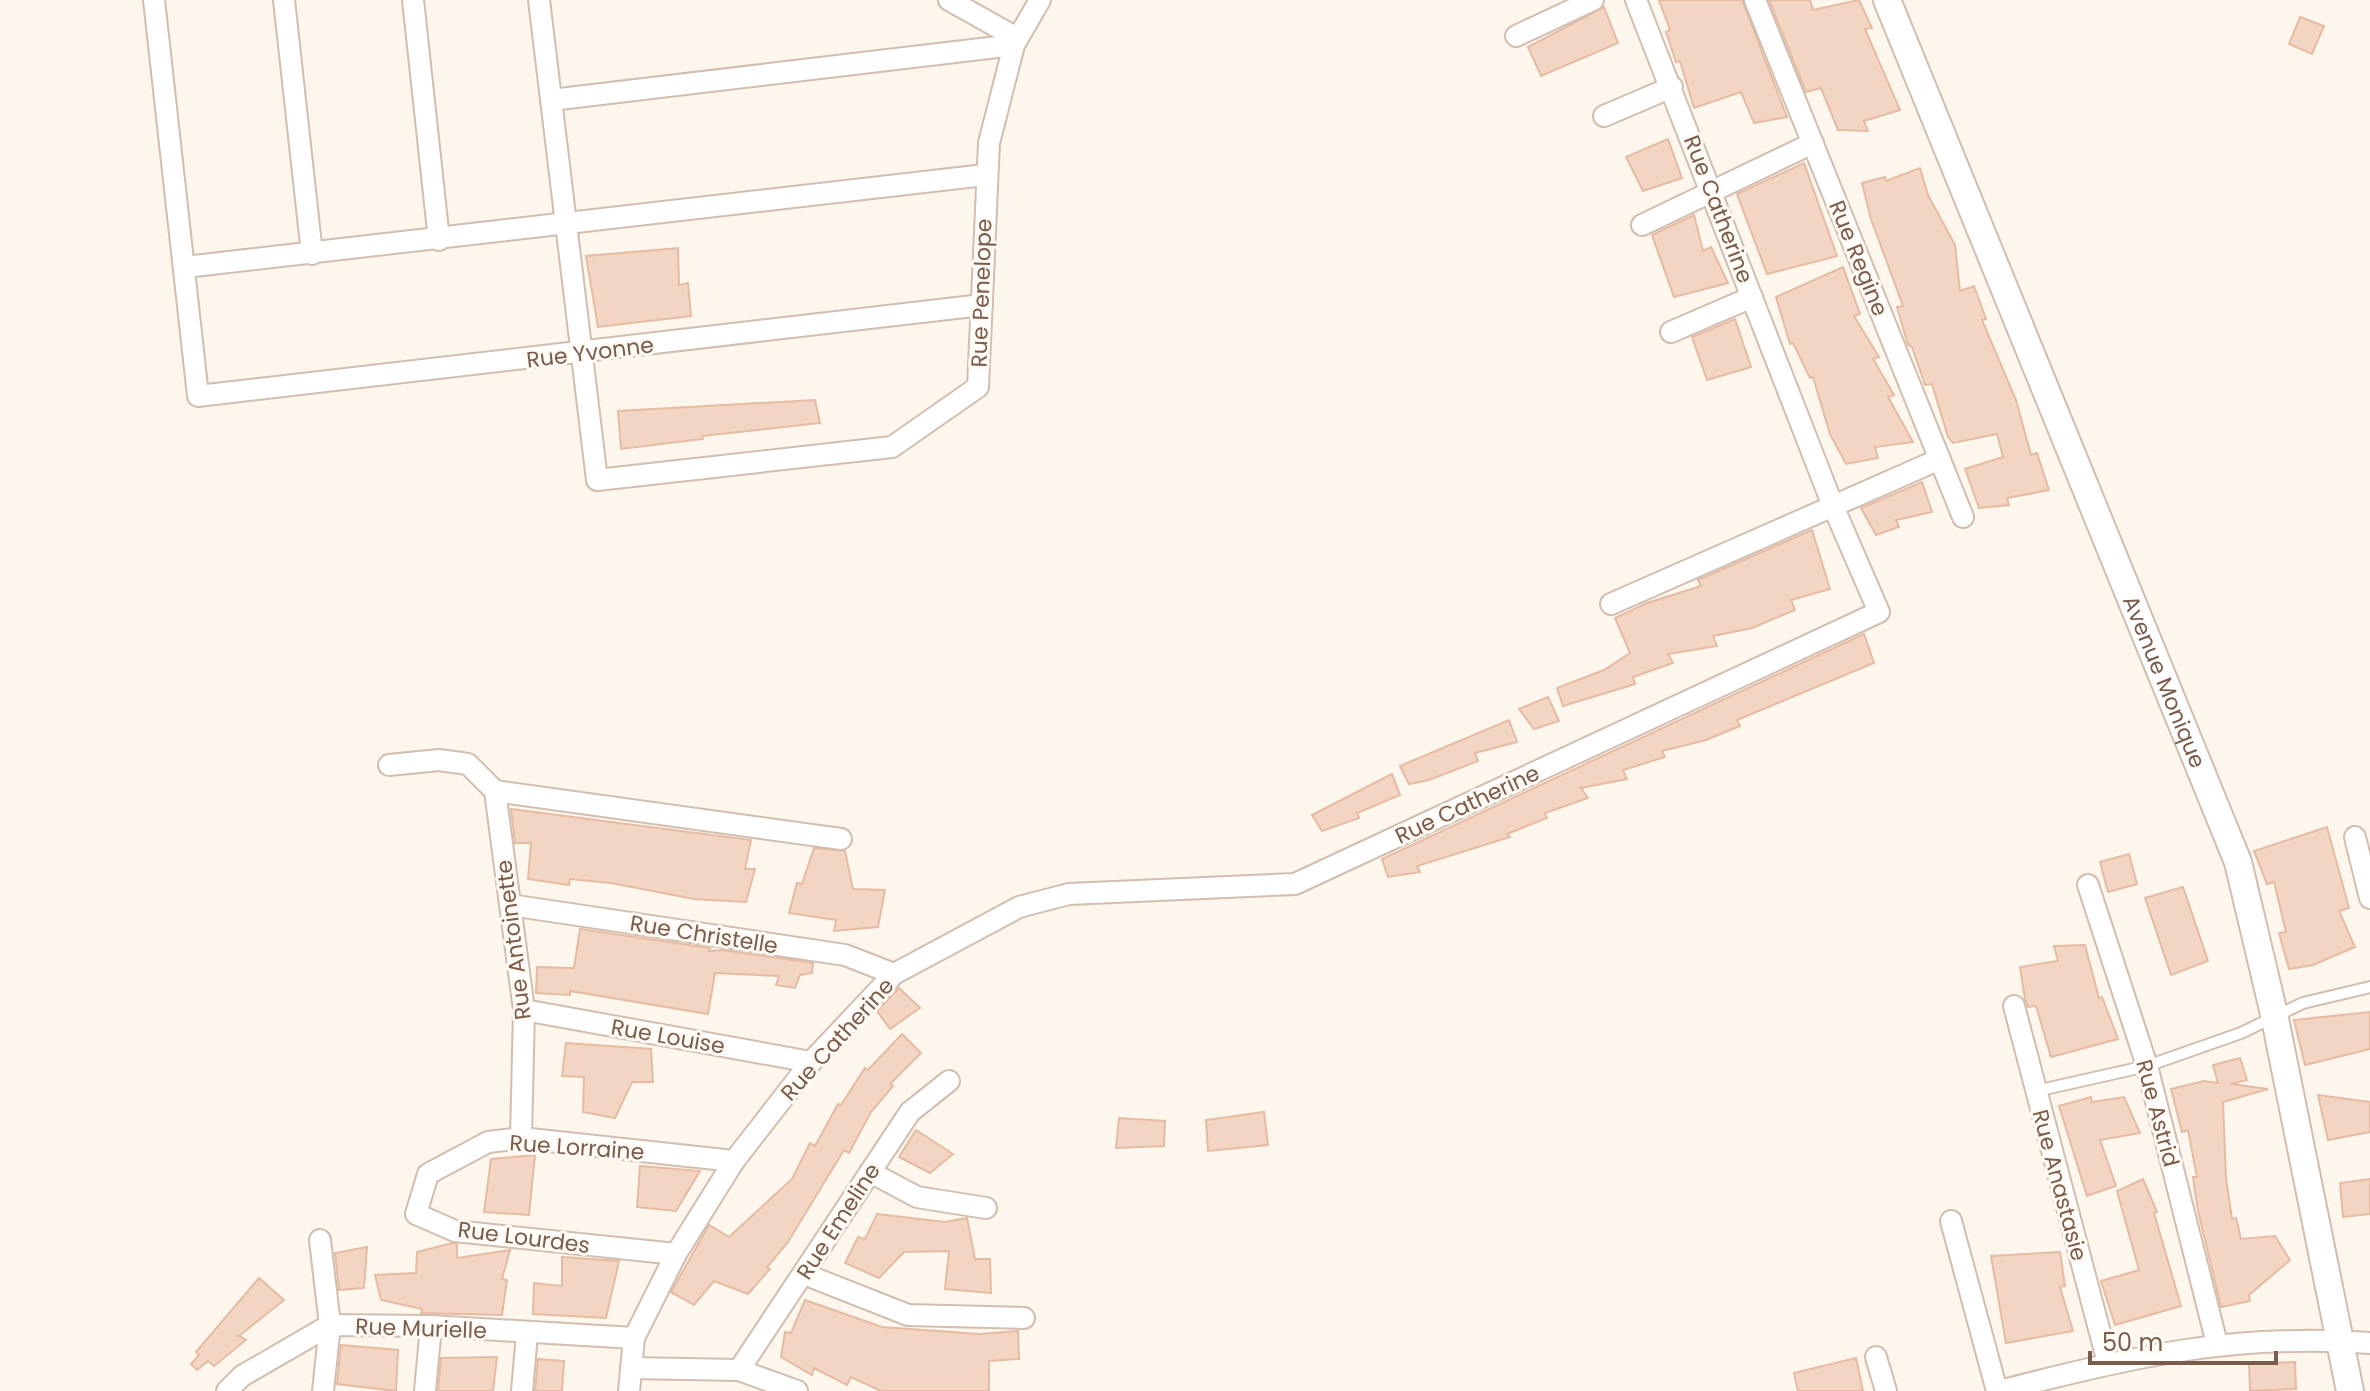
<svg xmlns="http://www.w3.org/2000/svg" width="2370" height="1391" viewBox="0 0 2370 1391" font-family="Poppins,sans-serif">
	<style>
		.building { fill: #f3d5c3; stroke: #e6bba3; stroke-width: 2 }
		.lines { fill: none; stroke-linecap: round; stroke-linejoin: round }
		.service-casing { stroke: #d1beb0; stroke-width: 14 }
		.minor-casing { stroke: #d1beb0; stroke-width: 24 }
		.tertiary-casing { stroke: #d1beb0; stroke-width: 30 }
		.service { stroke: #fff; stroke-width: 10 }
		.minor { stroke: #fff; stroke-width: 20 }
		.tertiary { stroke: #fff; stroke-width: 26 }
		.labels { text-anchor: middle; stroke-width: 6; stroke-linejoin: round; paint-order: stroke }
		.street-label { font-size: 22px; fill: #7a5c4d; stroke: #fffaf3 }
	</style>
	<rect width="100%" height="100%" fill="#fdf6ec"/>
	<!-- building -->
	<g class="building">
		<polygon points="1659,0 1742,0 1787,117 1754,123 1741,92 1694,108 1680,61 1676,62 1666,32 1670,30"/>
		<polygon points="1769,0 1810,0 1813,10 1859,0 1872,28 1865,29 1900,110 1864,121 1868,131 1838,130 1821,88 1806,92"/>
		<polygon points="1604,7 1618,43 1541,76 1528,47"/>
		<polygon points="2300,17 2324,26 2312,54 2289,44"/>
		<polygon points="1668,139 1682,178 1643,191 1626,157"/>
		<polygon points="1804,163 1837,256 1767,274 1737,194"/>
		<polygon points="1920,168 1928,195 1955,245 1960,291 1974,286 1986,319 1982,320 2016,400 2031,455 2037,453 2049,490 2007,498 2009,505 1979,508 1965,469 2003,457 1997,434 1953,443 1948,437 1932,384 1925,385 1912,347 1908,345 1897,307 1903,306 1871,219 1862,183 1885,177 1886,181"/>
		<polygon points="1694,215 1703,251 1711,247 1728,283 1674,297 1652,235"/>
		<polygon points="678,248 679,285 688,283 691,316 598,327 586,256"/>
		<polygon points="1843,267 1860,314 1854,316 1879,357 1873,359 1894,395 1888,397 1913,442 1875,447 1878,458 1846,464 1830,434 1813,377 1810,378 1793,343 1790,344 1776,297"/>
		<polygon points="1735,319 1751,367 1707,380 1692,337"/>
		<polygon points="815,400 820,423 702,436 703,439 621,449 618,411"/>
		<polygon points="1922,482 1932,512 1896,520 1899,527 1876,535 1861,508"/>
		<polygon points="1812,530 1830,589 1791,600 1795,610 1752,628 1713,636 1717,646 1668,654 1673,663 1633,677 1635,684 1563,706 1557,688 1604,670 1630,653 1615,618 1647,603 1701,586 1698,580"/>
		<polygon points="1864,634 1874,663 1737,720 1740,726 1706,740 1662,751 1665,757 1623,770 1627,779 1581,788 1588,798 1545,813 1547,818 1507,834 1510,837 1417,866 1420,872 1388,877 1382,859"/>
		<polygon points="1548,697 1559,721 1534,729 1519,709"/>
		<polygon points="1509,720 1517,742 1475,753 1478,761 1429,780 1409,784 1400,766"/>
		<polygon points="1392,774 1400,795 1357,813 1359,818 1322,831 1312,815"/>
		<polygon points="511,809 751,840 745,869 755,869 746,902 694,899 611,883 570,879 569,885 528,879 531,843 515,843"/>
		<polygon points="2327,827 2349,908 2339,911 2355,947 2313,965 2289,969 2279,933 2286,932 2274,882 2267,884 2254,851"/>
		<polygon points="814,848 845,851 853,889 885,890 878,927 834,931 836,920 789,913 797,883 802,884"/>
		<polygon points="2129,854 2137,884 2108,892 2100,862"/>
		<polygon points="2183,887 2208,961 2171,975 2145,898"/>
		<polygon points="580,929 710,948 709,951 723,950 813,963 812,973 800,975 795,988 776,985 779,976 715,973 708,1014 570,991 570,995 536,993 537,967 574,968"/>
		<polygon points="2085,945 2099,998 2102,997 2118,1039 2051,1057 2036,1006 2028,1007 2025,999 2020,967 2058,961 2054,946"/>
		<polygon points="899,988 920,1008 890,1029 877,1011"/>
		<polygon points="2370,1012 2370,1049 2305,1065 2294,1020"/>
		<polygon points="902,1034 921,1053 890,1084 893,1086 871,1112 849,1153 844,1150 788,1242 767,1267 770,1269 748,1294 714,1281 694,1305 671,1292 709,1225 729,1237 792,1179 810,1143 815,1146 838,1104 841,1105 865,1068 868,1070"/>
		<polygon points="566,1043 651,1049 653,1082 632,1082 615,1118 583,1112 584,1077 562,1076"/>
		<polygon points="2240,1058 2247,1080 2231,1084 2268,1089 2223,1102 2226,1178 2232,1219 2236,1218 2241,1239 2275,1236 2290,1260 2249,1295 2250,1301 2221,1307 2198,1211 2193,1177 2197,1177 2188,1130 2182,1132 2171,1089 2204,1081 2218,1083 2213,1065"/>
		<polygon points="2318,1095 2370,1102 2370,1132 2328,1140"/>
		<polygon points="2091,1097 2092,1102 2124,1097 2140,1133 2100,1140 2116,1186 2087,1196 2059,1106"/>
		<polygon points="1264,1112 1268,1145 1208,1151 1206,1120"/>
		<polygon points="1119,1118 1165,1121 1164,1146 1116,1148"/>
		<polygon points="916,1130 953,1154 930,1173 899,1157"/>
		<polygon points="535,1155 529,1215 484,1212 491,1159"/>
		<polygon points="640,1166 700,1171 676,1211 637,1207"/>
		<polygon points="2143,1179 2157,1212 2154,1213 2181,1306 2115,1325 2101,1281 2139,1270 2117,1191"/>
		<polygon points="2370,1179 2370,1214 2343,1217 2340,1183"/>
		<polygon points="877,1214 945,1222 967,1218 975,1259 990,1259 991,1293 945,1289 949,1251 904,1252 879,1278 845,1263 858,1237 865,1239"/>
		<polygon points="452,1243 457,1244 457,1258 510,1250 502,1279 507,1280 502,1315 421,1313 422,1309 381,1300 375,1275 416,1273 417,1252"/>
		<polygon points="367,1247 364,1288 339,1290 335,1253"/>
		<polygon points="2060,1252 2065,1286 2060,1287 2073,1331 2006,1343 1991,1256"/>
		<polygon points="562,1257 619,1261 606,1318 533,1314 534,1283 562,1286"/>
		<polygon points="259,1278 284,1300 239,1336 246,1340 214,1366 208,1361 197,1370 191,1364 199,1355 196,1352"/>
		<polygon points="805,1300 882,1327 979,1334 1018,1331 1019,1359 989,1361 989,1391 881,1391 851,1377 847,1385 814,1368 812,1375 781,1357 785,1332 791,1333"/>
		<polygon points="341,1345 398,1350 396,1391 337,1384"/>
		<polygon points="497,1357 493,1391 438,1391 441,1358"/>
		<polygon points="1856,1358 1863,1391 1798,1391 1794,1373"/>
		<polygon points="538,1359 564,1361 562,1391 535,1391"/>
		<polygon points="2295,1362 2296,1389 2250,1391 2249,1364"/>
	</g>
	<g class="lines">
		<defs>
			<polyline id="service" points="2036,1091 2147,1066 2241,1033 2303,1003 2370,987"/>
			<g id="minor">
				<polyline points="154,0 198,396 982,305"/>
				<polyline points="284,0 312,254"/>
				<polyline points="413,0 439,240"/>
				<polyline points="539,0 597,480 892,447 978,387 989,143 1014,45 1040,0"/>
				<polyline points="949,0 1017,38"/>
				<polyline points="1755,0 1963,517"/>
				<polyline points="1516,36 1593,0"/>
				<polyline points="551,100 1014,45"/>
				<polyline points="1604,116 1672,87"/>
				<polyline points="1642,225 1813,143"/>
				<polyline points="185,267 985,175"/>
				<polyline points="1671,332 1752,297"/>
				<polyline points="1611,604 1940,459"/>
				<polyline points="389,765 439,760 468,764 495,791"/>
				<polyline points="495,791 524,1010 521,1138"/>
				<polyline points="495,791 841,839"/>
				<polyline points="2355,837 2370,898"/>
				<polyline points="2088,885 2147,1066 2217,1344"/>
				<polyline points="510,905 845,955 894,974"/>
				<polyline points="2014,1006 2108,1363"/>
				<polyline points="524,1010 811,1062"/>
				<polyline points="870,1172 917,1197 986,1208"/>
				<polyline points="1951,1221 1997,1391"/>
				<polyline points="320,1240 330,1325 323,1391"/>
				<polyline points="676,1254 455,1231 416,1214 428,1174 488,1142 521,1138 734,1161"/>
				<polyline points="804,1274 908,1315 1024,1318"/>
				<polyline points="1876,1357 1886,1391"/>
				<polyline points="631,1368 739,1370 797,1391"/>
				<polyline points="739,1370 910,1112 949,1081"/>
				<polyline points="227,1391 242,1376 330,1325 431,1326 634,1338"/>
				<polyline points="425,1391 431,1326"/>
				<polyline points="522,1391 527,1334"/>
				<polyline points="629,1391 634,1338 676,1254 734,1161 811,1062 894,974 1019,907 1069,894 1295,884 1879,612 1833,506 1636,0"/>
				<path d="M2000,1391C2129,1357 2235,1333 2370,1343"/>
			</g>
			<g id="tertiary">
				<path id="s1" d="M1887,0L2238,862L2274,1014L2350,1391"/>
			</g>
		</defs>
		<!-- service casing -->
		<use href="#service" class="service-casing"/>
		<!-- minor casing -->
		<use href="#minor" class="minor-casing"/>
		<!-- tertiary casing -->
		<use href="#tertiary" class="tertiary-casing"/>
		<!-- service -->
		<use href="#service" class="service"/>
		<!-- minor -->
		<use href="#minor" class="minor"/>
		<!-- tertiary -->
		<use href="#tertiary" class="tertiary"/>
	</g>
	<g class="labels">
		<!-- street labels -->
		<g class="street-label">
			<text transform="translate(1719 209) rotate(69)" y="8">Rue Catherine</text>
			<text transform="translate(1859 258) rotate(68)" y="8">Rue Regine</text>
			<text transform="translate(981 293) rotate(-88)" y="8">Rue Penelope</text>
			<text transform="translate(590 352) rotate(-7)" y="8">Rue Yvonne</text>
			<text dy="8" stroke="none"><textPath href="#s1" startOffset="736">Avenue Monique</textPath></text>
			<text transform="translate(1467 804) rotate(-25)" y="8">Rue Catherine</text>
			<text transform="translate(704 934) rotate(9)" y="8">Rue Christelle</text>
			<text transform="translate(513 940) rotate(-97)" y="8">Rue Antoinette</text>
			<text transform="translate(668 1036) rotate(10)" y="8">Rue Louise</text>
			<text transform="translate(837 1039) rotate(-48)" y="8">Rue Catherine</text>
			<text transform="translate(2158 1113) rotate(75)" y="8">Rue Astrid</text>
			<text transform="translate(577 1147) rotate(4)" y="8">Rue Lorraine</text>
			<text transform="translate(2060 1185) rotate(75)" y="8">Rue Anastasie</text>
			<text transform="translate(838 1221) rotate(-57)" y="8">Rue Emeline</text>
			<text transform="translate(524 1237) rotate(7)" y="8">Rue Lourdes</text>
			<text transform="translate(421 1328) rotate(2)" y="8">Rue Murielle</text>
		</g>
	</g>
	<!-- scale -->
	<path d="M2090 1351v12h186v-12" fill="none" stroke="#7a5c4d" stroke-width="4"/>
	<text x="2102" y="1351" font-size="24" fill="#7a5c4d" stroke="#fffaf3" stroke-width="6" paint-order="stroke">50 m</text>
</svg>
